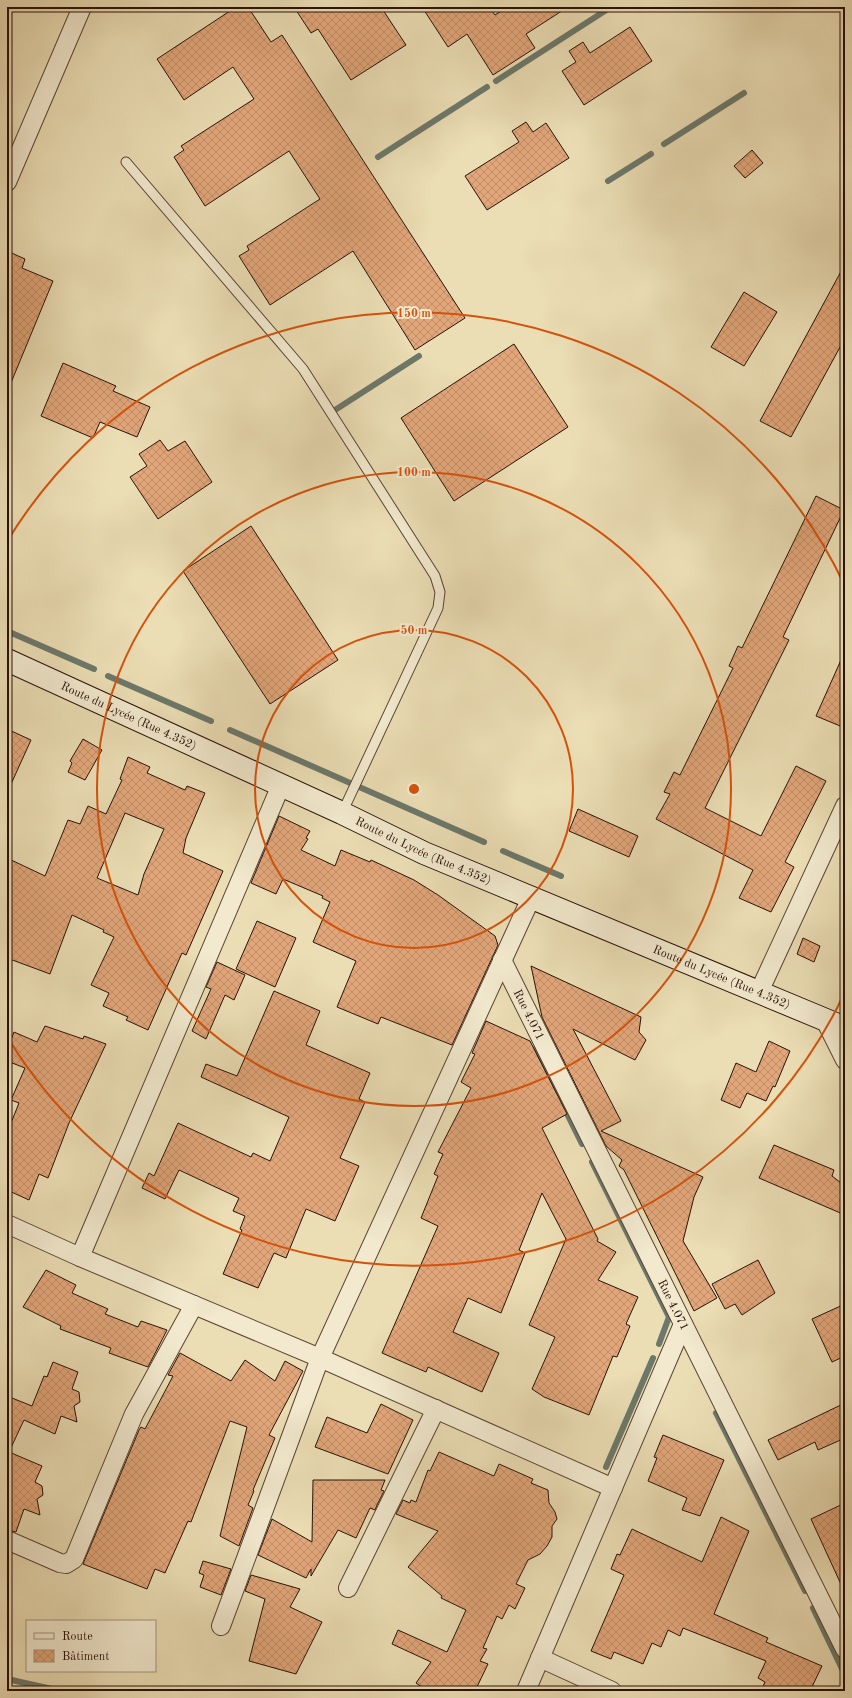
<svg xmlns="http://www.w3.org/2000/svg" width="852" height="1698" viewBox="0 0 852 1698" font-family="'Old Standard TT',serif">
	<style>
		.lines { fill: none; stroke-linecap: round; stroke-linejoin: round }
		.stream { stroke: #6c786a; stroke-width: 6 }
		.building { fill: url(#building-cross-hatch); stroke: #291108; fill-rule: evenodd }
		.lane-casing { stroke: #5a4433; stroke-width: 11 }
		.street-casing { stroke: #5a4433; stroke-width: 20 }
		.secondary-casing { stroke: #291108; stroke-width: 24 }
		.lane { stroke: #f2e9ce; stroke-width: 9 }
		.street { stroke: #f2e9ce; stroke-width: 18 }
		.secondary { stroke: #f2e9ce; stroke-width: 22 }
		.ring { fill: none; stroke: #d5520c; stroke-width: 2 }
		.labels { text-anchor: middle; stroke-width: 4; stroke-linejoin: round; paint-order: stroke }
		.street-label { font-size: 12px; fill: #291108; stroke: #f2e9ce }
		.centre { fill: #d5520c; stroke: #f2e9ce; stroke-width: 2 }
		.ring-label { font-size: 12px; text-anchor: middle; font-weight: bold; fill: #d5520c; stroke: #f2e9ce; stroke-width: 4; stroke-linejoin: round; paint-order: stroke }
	</style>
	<defs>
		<pattern id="building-cross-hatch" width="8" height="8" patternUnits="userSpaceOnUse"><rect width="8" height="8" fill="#e1a679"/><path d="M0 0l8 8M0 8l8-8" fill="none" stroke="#c18e67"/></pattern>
	</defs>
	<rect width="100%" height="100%" fill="#ebddb4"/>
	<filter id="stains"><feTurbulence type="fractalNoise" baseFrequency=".005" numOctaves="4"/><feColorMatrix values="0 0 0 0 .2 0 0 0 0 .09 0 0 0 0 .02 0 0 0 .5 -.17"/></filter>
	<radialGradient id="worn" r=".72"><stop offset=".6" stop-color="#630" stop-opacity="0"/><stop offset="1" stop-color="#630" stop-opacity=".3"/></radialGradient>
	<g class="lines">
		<!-- stream -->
		<g class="stream">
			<polyline points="496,81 611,7"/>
			<polyline points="664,144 744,93"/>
			<polyline points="378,157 487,87"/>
			<polyline points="608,181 651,154"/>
			<polyline points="335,410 419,356"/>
			<polyline points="7,631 94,669"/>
			<polyline points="108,676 211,721"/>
			<polyline points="230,730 484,842"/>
			<polyline points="503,851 561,876"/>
			<polyline points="535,1049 582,1144"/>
			<polyline points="592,1162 669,1317 659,1344"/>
			<polyline points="716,1413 805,1591"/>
			<polyline points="606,1467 653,1358"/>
			<polyline points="813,1608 845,1675"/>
			<polyline points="7,1679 52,1689 76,1691"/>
		</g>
	</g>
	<!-- building -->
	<g class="building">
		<polygon points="236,7 248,7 271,42 282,35 465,318 415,350 353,251 270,305 239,256 249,250 247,246 320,199 289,151 205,206 174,157 184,150 181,146 254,99 233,67 184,100 157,59"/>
		<polygon points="294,7 381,7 406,45 351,80 318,29 311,33"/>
		<polygon points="422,7 489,7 495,15 507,7 568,7 526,34 535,48 493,75 467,34 448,47"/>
		<polygon points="630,27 652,61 584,105 562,71 576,62 569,51 583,42 590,53"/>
		<polygon points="526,122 533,132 546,123 569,158 487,210 465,176 519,142 512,131"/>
		<polygon points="752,150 763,163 745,178 734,166"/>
		<polygon points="7,251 25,259 22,268 53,281 8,390"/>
		<polygon points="845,264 845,338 791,437 760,421"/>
		<polygon points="744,292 777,312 744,366 711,347"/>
		<polygon points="514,344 568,427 454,501 401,418"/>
		<polygon points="63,363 116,386 113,391 150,407 137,437 100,422 93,438 41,416"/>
		<polygon points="160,440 168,451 185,441 212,482 158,519 130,477 147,466 139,454"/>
		<polygon points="816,496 844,510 783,637 789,640 705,808 761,836 796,766 826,781 785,862 794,867 771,912 739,898 753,870 656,819 670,794 664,792 674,772 680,775 733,668 729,666 738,646 742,648"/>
		<polygon points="251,526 338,660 270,704 183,571"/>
		<polygon points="845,651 845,728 816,716"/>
		<polygon points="7,729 31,740 7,793"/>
		<polygon points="83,739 102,750 85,780 68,772 72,763 70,761"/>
		<path d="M128,757L150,767L147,773L185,790L187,786L205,793L186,838L183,853L223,871L186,955L182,953L148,1030L126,1020L128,1017L103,1006L109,993L91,985L114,937L103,932L104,930L72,915L50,974L7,958V858L45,876L68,820L80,824L88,806L106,814L122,780L120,779ZM125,813L164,829L144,874L138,895L97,878Z"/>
		<polygon points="578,809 638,836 629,857 569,831"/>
		<polygon points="279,816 310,831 306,838 308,839 301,850 335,866 341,850 370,862 371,860 414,880 438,895 495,936 498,945 452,1045 381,1017 378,1024 337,1007 356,961 313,942 330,902 322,898 323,896 283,879 276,894 251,883"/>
		<polygon points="257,921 296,938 275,987 236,969"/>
		<polygon points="803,938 820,946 814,962 797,954"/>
		<polygon points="217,962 245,975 234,1000 225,995 206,1039 192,1031 211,989 206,987"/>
		<polygon points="531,966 641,1017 639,1032 646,1040 635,1060 573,1029 621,1121 601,1131 703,1177 694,1197 683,1241 717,1298 694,1311 624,1170 619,1166 622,1160 606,1146 542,1017"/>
		<polygon points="274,991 320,1011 306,1045 370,1073 359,1099 365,1102 340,1158 359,1166 335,1221 306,1209 286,1258 274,1253 258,1288 223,1274 242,1230 240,1229 245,1216 233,1211 239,1198 179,1170 165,1199 142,1188 149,1173 154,1176 178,1123 251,1157 253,1153 270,1161 289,1117 201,1077 206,1064 237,1076"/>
		<polygon points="486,1021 530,1041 567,1114 542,1128 598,1239 597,1241 616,1252 598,1280 638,1297 626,1324 630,1326 617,1357 613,1356 589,1415 544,1397 532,1389 555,1337 529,1325 566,1239 542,1193 519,1250 525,1253 501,1313 468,1298 453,1332 499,1353 482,1392 428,1367 426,1372 382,1353 438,1226 421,1218 438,1176 434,1174 443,1154 438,1152 471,1088 461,1082 475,1054 472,1053"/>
		<polygon points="45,1026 83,1039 84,1036 106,1044 69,1123 48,1178 39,1174 29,1200 7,1190 7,1133 19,1103 11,1100 25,1068 7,1061 7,1050 14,1032 37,1042"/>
		<polygon points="769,1041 790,1051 775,1087 773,1086 766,1101 747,1093 740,1108 721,1100 736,1063 756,1072"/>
		<polygon points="774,1145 834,1170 832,1176 845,1186 845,1215 759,1178"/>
		<polygon points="758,1260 775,1293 742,1315 735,1304 725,1309 712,1284"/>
		<polygon points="46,1270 76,1285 72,1293 108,1309 105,1314 138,1327 141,1321 167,1330 148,1367 109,1353 111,1348 60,1329 61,1326 23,1307"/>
		<polygon points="845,1304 845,1356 832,1362 812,1319"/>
		<polygon points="180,1353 231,1381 245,1360 275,1381 285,1361 303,1371 269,1435 275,1438 253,1490 254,1491 248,1505 253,1508 239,1546 220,1536 247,1427 230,1421 191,1522 188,1521 165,1573 155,1569 147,1589 83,1564 139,1430 141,1427 145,1429 173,1376 168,1375"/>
		<polygon points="53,1362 78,1372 72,1389 79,1392 80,1402 74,1406 77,1422 61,1416 55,1434 24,1420 23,1422 9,1452 42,1466 35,1482 42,1486 43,1495 37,1499 40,1515 24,1509 16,1532 7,1530 7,1396 32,1406 44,1376 47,1377"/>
		<polygon points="845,1403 845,1438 818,1450 815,1442 778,1460 768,1440"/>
		<polygon points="381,1404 413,1420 388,1474 315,1447 327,1417 367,1433"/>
		<polygon points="663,1435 724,1460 700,1516 682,1510 687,1498 648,1481 657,1458 654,1457"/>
		<polygon points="439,1452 494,1476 499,1464 533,1479 531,1483 548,1490 549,1503 555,1512 557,1519 552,1526 552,1537 547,1546 540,1554 528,1560 516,1584 525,1588 515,1609 509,1605 502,1619 497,1616 483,1648 487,1649 480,1661 488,1664 475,1691 427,1691 416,1683 431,1662 392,1644 398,1630 447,1652 466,1610 441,1598 442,1596 408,1567 438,1531 396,1514 403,1500 410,1503 411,1500 416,1502 428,1470 430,1471"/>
		<polygon points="313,1480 385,1480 381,1490 384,1491 377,1505 375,1510 370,1508 356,1538 338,1530 311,1576 311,1569 306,1578 258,1555 272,1519 312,1542"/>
		<polygon points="845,1503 845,1593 811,1519"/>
		<polygon points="721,1517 749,1531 714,1614 768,1638 766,1642 822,1666 810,1691 761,1691 765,1682 758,1678 766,1661 683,1628 680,1636 668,1630 661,1647 652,1643 643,1664 614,1652 611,1659 591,1651 624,1575 611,1569 617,1554 620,1555 632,1529 702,1562"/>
		<polygon points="203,1561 231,1569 221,1595 200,1587 204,1575 199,1573"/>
		<polygon points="251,1575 300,1589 290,1607 322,1622 296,1674 249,1661 265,1599 245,1591"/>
	</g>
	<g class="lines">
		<defs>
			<polyline id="lane" points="126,162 303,369 435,576 440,592 438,608 342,813"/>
			<g id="street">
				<polyline points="7,182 82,7"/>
				<path id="s1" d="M502,960L845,1649"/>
				<polyline points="759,992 845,806"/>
				<polyline points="825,1020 845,1060"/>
				<polyline points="7,1224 80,1257 320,1358 613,1488"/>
				<polyline points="80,1257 281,785"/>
				<polyline points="7,1540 60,1563 66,1564 74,1559 134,1414 194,1305"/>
				<polyline points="348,1588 436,1409"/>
				<polyline points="221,1626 320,1358 531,898"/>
				<polyline points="540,1658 612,1691"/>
				<polyline points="526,1691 683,1324"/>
			</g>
			<g id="secondary">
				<path id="s2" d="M7,660L342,813L424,853L845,1028"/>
			</g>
		</defs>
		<!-- lane casing -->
		<use href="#lane" class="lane-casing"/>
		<!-- street casing -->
		<use href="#street" class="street-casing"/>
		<!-- secondary casing -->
		<use href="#secondary" class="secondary-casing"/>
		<!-- lane -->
		<use href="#lane" class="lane"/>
		<!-- street -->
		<use href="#street" class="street"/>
		<!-- secondary -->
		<use href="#secondary" class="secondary"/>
	</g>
	<!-- distance rings -->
	<g class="ring">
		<circle cx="414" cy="789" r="159"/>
		<circle cx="414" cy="789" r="317"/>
		<path d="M844 994A476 476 0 0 1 8 1038M8 540A476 476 0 0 1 844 584"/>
	</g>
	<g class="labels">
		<!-- street labels -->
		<g class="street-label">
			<text dy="4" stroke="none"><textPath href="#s2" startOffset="134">Route du Lycée (Rue 4.352)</textPath></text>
			<text dy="4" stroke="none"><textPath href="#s2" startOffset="458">Route du Lycée (Rue 4.352)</textPath></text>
			<text dy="4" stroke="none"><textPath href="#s2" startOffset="782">Route du Lycée (Rue 4.352)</textPath></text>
			<text dy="4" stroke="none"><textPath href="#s1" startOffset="61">Rue 4.071</textPath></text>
			<text dy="4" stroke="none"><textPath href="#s1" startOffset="385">Rue 4.071</textPath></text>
		</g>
	</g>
	<circle cx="414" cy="789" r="6" class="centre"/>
	<g class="ring-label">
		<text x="414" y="317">150 m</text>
		<text x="414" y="476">100 m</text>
		<text x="414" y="634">50 m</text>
	</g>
	<!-- margin -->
	<rect width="852" height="1698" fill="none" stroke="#ebddb4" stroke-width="24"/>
	<rect x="8" y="8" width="836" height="1682" fill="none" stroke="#291108" stroke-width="2"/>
	<rect x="12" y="12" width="828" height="1674" fill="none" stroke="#291108"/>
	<!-- legend -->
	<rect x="26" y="1620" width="130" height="52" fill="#f2e9ce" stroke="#a2937f"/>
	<rect x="34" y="1633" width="20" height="6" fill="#f2e9ce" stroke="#a2937f"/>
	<text x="62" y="1640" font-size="12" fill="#291108">Route</text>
	<rect x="34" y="1650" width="20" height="12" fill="url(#building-cross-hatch)" stroke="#a2937f"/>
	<text x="62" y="1660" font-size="12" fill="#291108">Bâtiment</text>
	<rect width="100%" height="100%" filter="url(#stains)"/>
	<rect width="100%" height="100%" fill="url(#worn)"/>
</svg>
